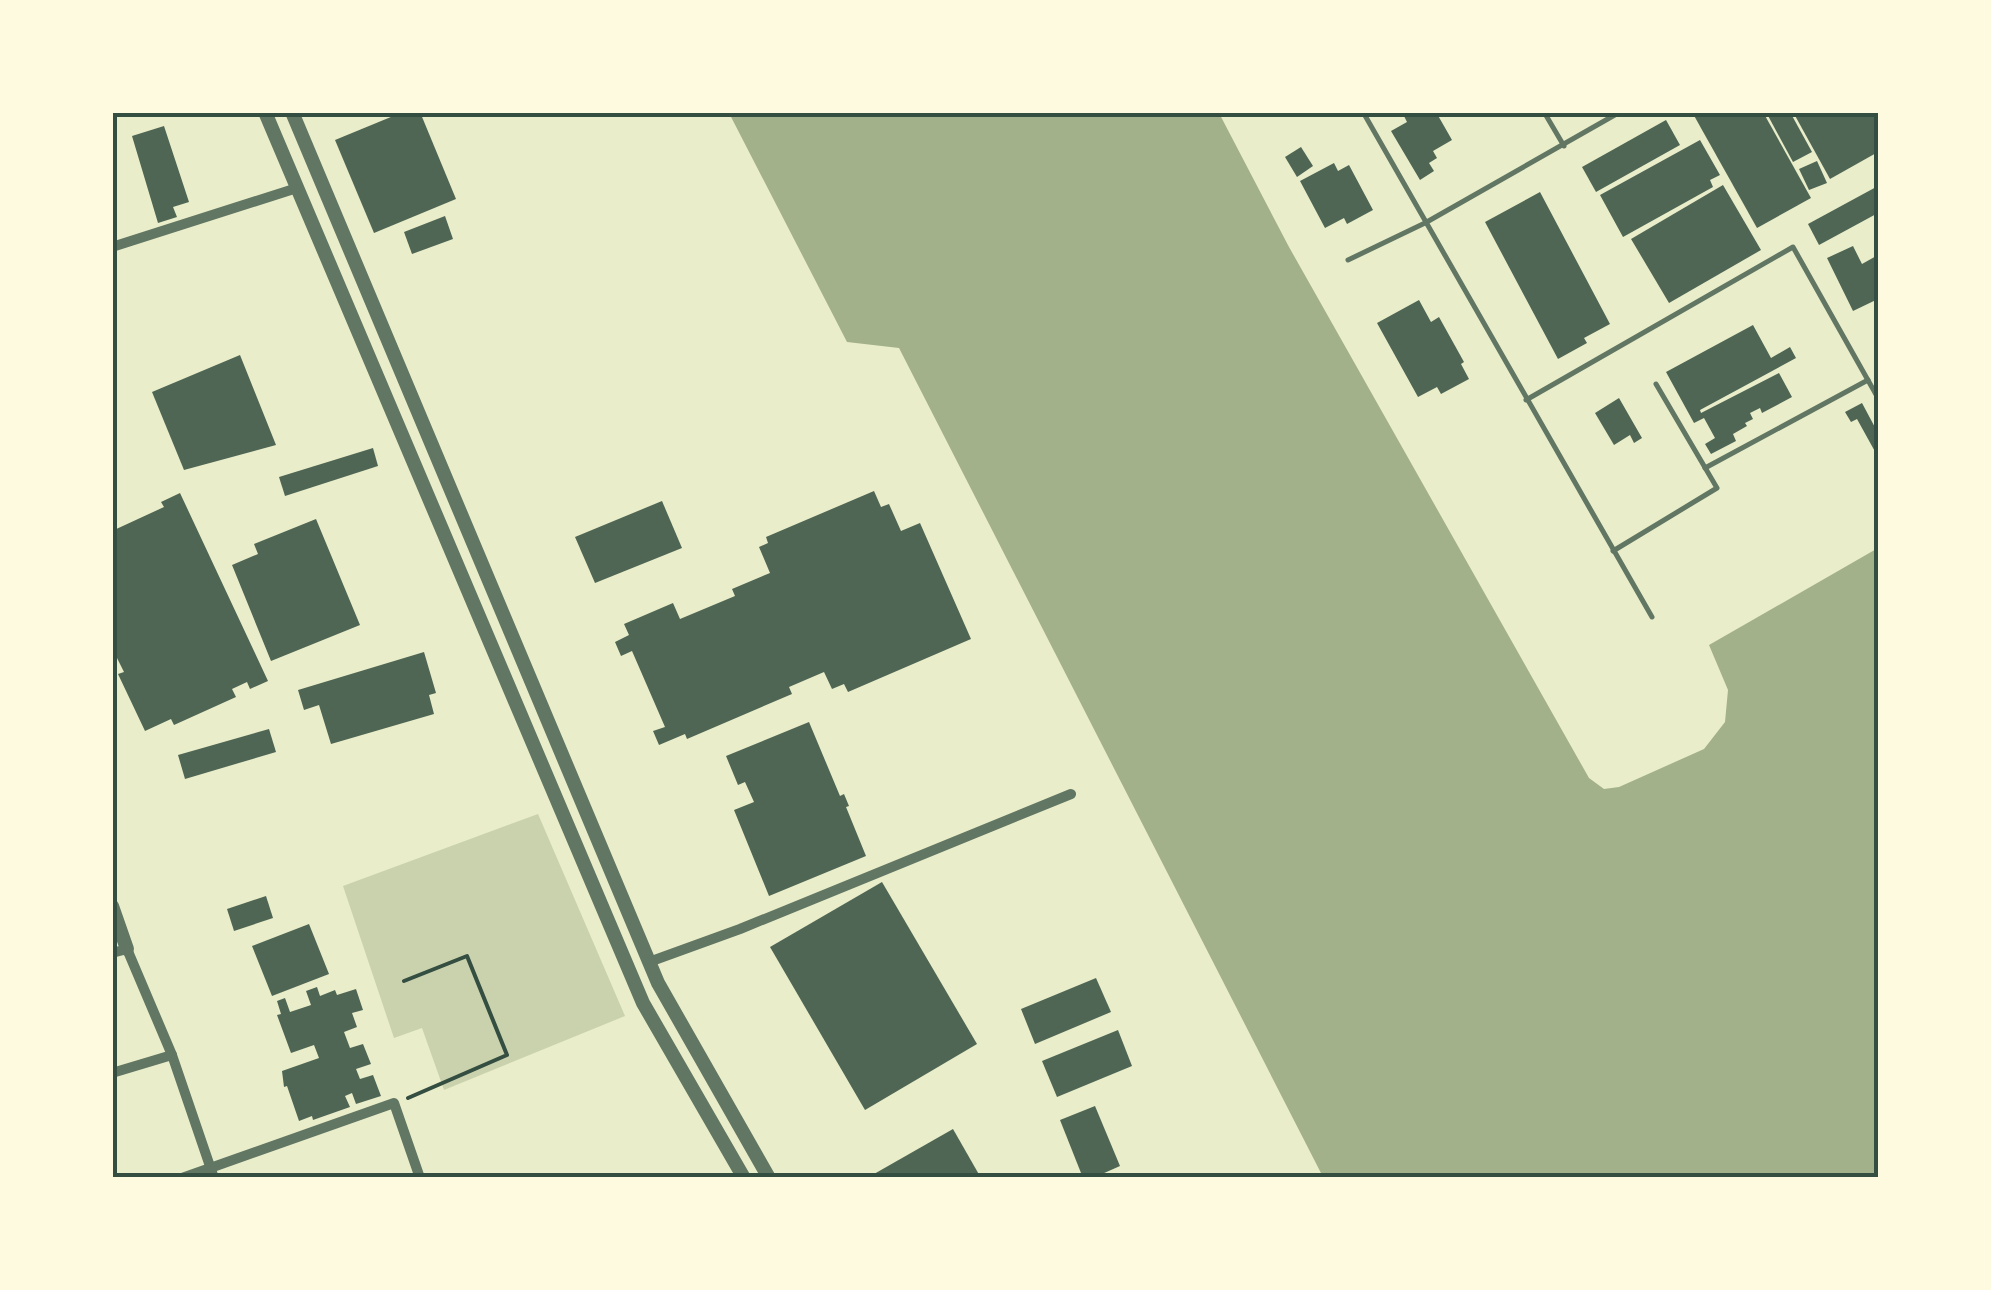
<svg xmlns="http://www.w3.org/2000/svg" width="1991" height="1290" viewBox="0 0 1991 1290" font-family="Mulish,sans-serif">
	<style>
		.green { fill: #cad2ad }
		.water { fill: #a3b18a }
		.building { fill: #4f6655 }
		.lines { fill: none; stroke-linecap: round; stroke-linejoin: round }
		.path { stroke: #344e41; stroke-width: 4 }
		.service { stroke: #617663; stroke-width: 5 }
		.minor { stroke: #617663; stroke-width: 10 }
		.tertiary { stroke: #617663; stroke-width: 14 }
		.neatline { fill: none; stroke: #344e41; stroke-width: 4 }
	</style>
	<rect width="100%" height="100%" fill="#e9edc9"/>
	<!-- green -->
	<polygon class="green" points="538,814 625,1016 444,1090 422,1028 394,1038 343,886"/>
	<!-- water -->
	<polygon class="water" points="729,113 1219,113 1289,247 1589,778 1604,789 1619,787 1704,749 1725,722 1728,690 1709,645 1878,548 1878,1177 1323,1177 899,348 847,342"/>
	<!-- building -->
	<g class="building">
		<polygon points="403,112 420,112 456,199 374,233 335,140"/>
		<polygon points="1402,112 1436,112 1452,140 1433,151 1437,158 1429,163 1434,171 1420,180 1391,131 1407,122"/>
		<polygon points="1692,112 1763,112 1811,198 1757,228"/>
		<polygon points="1766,112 1790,112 1812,152 1793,162"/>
		<polygon points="1793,112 1878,112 1878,152 1830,179"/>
		<polygon points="1666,120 1680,145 1596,192 1582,167"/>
		<polygon points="164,126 189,202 173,207 177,217 158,223 132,136"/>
		<polygon points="1700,140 1720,175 1710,180 1713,187 1623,237 1600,195"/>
		<polygon points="1301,147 1313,166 1297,177 1285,157"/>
		<polygon points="1817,161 1827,183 1809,190 1799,169"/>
		<polygon points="1334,163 1338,171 1349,165 1373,210 1347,224 1344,218 1325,228 1300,181"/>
		<polygon points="1723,185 1761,250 1669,303 1631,239"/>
		<polygon points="1878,186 1878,213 1819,245 1808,224"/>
		<polygon points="1540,192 1610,324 1584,338 1587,343 1558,359 1485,222"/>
		<polygon points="445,216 453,239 412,254 404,232"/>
		<polygon points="1853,246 1862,264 1878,255 1878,299 1853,311 1827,258"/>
		<polygon points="1419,300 1431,322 1439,317 1464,362 1461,364 1469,379 1441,394 1437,387 1418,397 1377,323"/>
		<polygon points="1753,325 1771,358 1790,347 1796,358 1700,410 1701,413 1779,373 1792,397 1762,413 1760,408 1750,413 1753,419 1745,423 1747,426 1733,434 1736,441 1711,454 1705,444 1715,438 1704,418 1694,423 1666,372"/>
		<polygon points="240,355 276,445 184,470 152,392"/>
		<polygon points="1619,398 1642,438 1634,443 1630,435 1614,445 1595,413"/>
		<polygon points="1862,403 1878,433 1878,457 1857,419 1851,422 1845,412"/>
		<polygon points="373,448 378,466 285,496 279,477"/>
		<polygon points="874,491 881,507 889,504 901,531 920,523 971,639 848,692 844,684 832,689 824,672 789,687 792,694 687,739 685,734 659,745 653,731 665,727 632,651 621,656 615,642 629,635 624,624 673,603 680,619 735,596 732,589 770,573 759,547 768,543 766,537"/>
		<polygon points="180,493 268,681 250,689 247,682 232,689 236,697 174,725 171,719 145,731 118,674 124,672 112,648 112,531 164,507 161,502"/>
		<polygon points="662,501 682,548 595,583 575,537"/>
		<polygon points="316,519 360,625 271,661 232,565 258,554 254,544"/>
		<polygon points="424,652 436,693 429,695 434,714 331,744 319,705 304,710 298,690"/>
		<polygon points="809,722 840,796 844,794 849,806 846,807 866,856 769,896 734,810 754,802 745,782 738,785 726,756"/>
		<polygon points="269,729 276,752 185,779 178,755"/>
		<polygon points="882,882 977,1044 865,1110 770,947"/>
		<polygon points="266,896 273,918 234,931 227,909"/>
		<polygon points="309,924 329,974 272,996 252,946"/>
		<polygon points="1096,978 1111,1012 1035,1044 1021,1009"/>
		<polygon points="317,987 320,996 335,990 337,995 356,989 363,1010 352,1013 357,1027 344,1032 350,1048 363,1044 371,1064 356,1069 360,1079 373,1075 381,1096 356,1104 352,1093 345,1096 350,1107 313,1120 312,1116 299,1121 287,1086 284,1087 282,1071 319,1058 314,1045 291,1053 277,1015 281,1014 277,1001 285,998 290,1012 311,1005 306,991"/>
		<polygon points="1118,1030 1132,1066 1057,1097 1042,1061"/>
		<polygon points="1095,1106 1120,1166 1093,1178 1083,1178 1060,1120"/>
		<polygon points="953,1129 981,1178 867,1178"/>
	</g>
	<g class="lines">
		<!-- path -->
		<polyline class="path" points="404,981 467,956 507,1055 408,1098"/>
		<!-- service -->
		<g class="service">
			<polyline points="1363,112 1652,617"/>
			<polyline points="1544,112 1564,146"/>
			<polyline points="1348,260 1425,223 1620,112"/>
			<polyline points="1526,400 1793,247 1878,398"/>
			<polyline points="1705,468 1868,380"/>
			<polyline points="1613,551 1717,488 1656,384"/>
		</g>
		<!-- minor -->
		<g class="minor">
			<polyline points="112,247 297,188"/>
			<polyline points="112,953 127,949 172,1055 214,1178"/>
			<polyline points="649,962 740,929 1071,794"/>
			<polyline points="112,1073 172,1055"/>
			<polyline points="182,1178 394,1103 420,1178"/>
		</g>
		<!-- tertiary -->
		<g class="tertiary">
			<polyline points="265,112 643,1003 744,1178"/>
			<polyline points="292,112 658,983 769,1178"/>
			<polyline points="112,906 127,949"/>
		</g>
	</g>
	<!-- border -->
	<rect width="1991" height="1290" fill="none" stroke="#fefae0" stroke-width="230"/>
	<rect x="115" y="115" width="1761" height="1060" class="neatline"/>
</svg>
